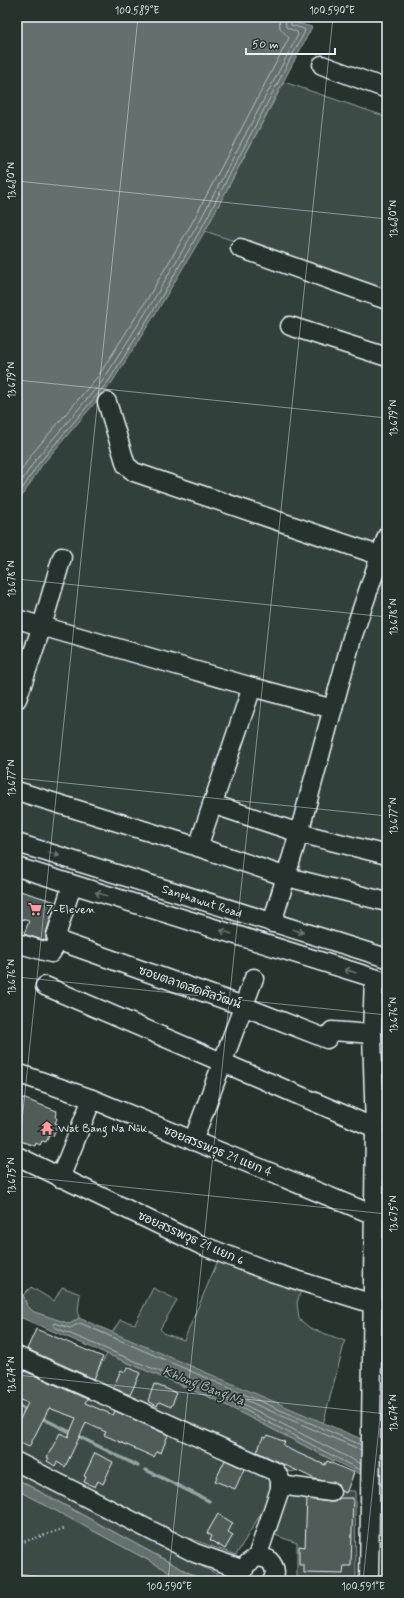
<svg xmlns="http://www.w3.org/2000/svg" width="404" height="1598" viewBox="0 0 404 1598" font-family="Mynerve,'Playpen Sans Thai',sans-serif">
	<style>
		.built { fill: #333f3a }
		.green { fill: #3e4b47; stroke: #939ea0 }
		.water { fill: #636f6d; stroke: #98a3a5 }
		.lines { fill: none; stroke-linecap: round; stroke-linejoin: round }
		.shore { stroke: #b3bdc0; stroke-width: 1 }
		.stream { stroke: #98a3a5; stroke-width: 3.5 }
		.building { fill: #505c59; stroke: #e8f1f8 }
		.minor-casing { stroke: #e8f1f8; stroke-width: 21 }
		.path { stroke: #e8f1f8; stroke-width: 2; stroke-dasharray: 1 3; stroke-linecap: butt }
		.minor { stroke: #26332d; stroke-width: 18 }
		.oneway { stroke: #6a7674 }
		.ticks { fill: none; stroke: #e8f1f8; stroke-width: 1; stroke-opacity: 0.45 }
		.labels { text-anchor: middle; stroke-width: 3.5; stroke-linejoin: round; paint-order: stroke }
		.street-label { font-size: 12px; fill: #e8f1f8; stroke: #26332d }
		.poi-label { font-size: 12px; fill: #e8f1f8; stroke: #26332d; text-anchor: start }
		.water-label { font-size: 13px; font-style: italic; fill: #b3bdc0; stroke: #26332d }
		.neatline { fill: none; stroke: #e8f1f8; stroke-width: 1.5 }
		.ticks-label { font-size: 10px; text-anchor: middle; fill: #e8f1f8 }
	</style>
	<rect width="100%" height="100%" fill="#26332d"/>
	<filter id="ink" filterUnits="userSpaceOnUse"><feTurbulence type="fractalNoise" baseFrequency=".025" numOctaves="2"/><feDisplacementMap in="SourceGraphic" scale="8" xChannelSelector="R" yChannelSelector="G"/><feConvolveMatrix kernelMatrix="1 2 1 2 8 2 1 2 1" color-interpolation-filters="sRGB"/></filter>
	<g filter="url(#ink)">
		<!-- built -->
		<polygon class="built" points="205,231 387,293 387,947 17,832 17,504 42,465 111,384 159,308"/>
		<!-- green -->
		<g class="green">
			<polygon points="284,82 387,117 387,293 205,231"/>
			<polygon points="220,1256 301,1290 297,1303 299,1319 310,1328 345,1341 323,1424 112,1333 120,1320 135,1324 153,1288 177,1300 160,1329 165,1334 184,1340"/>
			<polygon points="31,1287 54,1301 62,1287 80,1294 78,1310 79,1318 70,1324 34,1312 27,1306 23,1295"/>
			<polygon points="107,1354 216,1400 334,1461 291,1472 93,1385 96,1373"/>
			<polygon points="17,1362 270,1474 272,1495 236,1555 175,1533 17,1455"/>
			<polygon points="17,1470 230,1581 204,1581 17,1479"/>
			<polygon points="17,1490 187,1581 17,1581"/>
			<polygon points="286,1490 355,1491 356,1581 297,1581 297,1543 272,1534"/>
		</g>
		<!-- water -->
		<g class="water">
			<polygon points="17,17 295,17 293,22 312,27 205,231 159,308 111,384 42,465 17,504"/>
			<polygon points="17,1293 23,1295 27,1306 34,1312 70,1324 79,1318 387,1450 387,1488 216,1400 17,1316"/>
			<polygon points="17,1479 27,1485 204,1581 187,1581 17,1490"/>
		</g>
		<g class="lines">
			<!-- shore -->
			<g class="shore">
				<polyline points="17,477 31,455 99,375 146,301 192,223 289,38 280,28 279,17"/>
				<polyline points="17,488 36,459 104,379 151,304 197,226 298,35 297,32 286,27 285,17"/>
				<polyline points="17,497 39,463 108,382 156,306 201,229 305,31 304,29 291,25 291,17"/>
				<polyline points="361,1464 241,1403 240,1400 243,1399 361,1450"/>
				<polyline points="360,1470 218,1396 54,1327 53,1324 55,1323 70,1328 80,1323 361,1445"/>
			</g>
			<!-- stream -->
			<g class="stream">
				<polyline points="17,1405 28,1411"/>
				<polyline points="40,1417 138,1466"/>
				<polyline points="146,1470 209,1501"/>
			</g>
		</g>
		<!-- building -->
		<g class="building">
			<polygon points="17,890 56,902 46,933 46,941 24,934 29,921 17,918"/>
			<polygon points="17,1096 57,1111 55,1116 57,1119 55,1123 58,1124 53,1136 50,1134 46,1142 42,1141 40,1145 36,1143 35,1146 17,1140"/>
			<polygon points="36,1329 103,1357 94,1379 27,1349"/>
			<polygon points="128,1367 140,1373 130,1395 113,1388 121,1370 125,1372"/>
			<polygon points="18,1368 87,1399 85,1403 113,1415 115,1411 168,1435 161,1453 157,1451 154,1457 104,1435 106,1432 86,1423 65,1467 57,1462 55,1466 47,1461 49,1458 47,1457 60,1433 68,1437 76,1418 49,1408 29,1447 17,1441 17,1425 28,1403 17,1398"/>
			<polygon points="154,1384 177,1393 171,1407 159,1402 157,1406 148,1401"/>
			<polygon points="268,1435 285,1442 283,1445 291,1450 325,1465 327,1461 354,1473 346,1493 341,1491 337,1484 315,1479 257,1452 263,1437 266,1438"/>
			<polygon points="95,1453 113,1462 103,1484 98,1481 95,1487 84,1482 86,1477 84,1476"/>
			<polygon points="225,1460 244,1469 235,1489 215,1481"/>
			<polygon points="340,1498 353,1498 351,1566 344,1566 343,1574 304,1573 304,1565 299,1565 299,1546 305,1547 307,1499 330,1502 335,1502"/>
			<polygon points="218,1514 233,1523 228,1532 233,1535 225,1549 210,1540 212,1536 207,1533"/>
		</g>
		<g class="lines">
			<defs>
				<g id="minor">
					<polyline points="322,65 387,89"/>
					<polyline points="240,248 387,300"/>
					<polyline points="290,326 387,357"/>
					<polyline points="107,402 126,465 134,472 387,558"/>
					<polyline points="17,619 252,687 198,847"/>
					<polyline points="252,687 333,709"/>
					<polyline points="17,699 42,626 62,557"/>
					<polyline points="17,791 198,847 287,877 387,902"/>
					<polyline points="212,804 299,833 387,855"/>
					<polyline points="17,843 387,958"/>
					<polyline points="17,867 387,982"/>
					<polyline points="72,885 56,936 62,942 243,1006 327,1039 332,1031 372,1034"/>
					<polyline points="272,923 299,833 352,638 387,536"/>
					<polyline points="17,943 51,953 59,940"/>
					<polyline points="45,986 375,1128"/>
					<polyline points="17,1073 92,1099 374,1215"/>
					<polyline points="193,1141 254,978"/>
					<polyline points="17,1156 201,1245 271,1272 373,1304"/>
					<polyline points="60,1178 92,1099"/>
					<polyline points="17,1356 276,1472 280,1479 280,1489 257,1557"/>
					<polyline points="17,1462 195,1553 244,1570"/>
					<polyline points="280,1485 331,1492"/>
					<path d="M248,1563L257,1557L268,1559C275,1566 277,1573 272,1581"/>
					<polyline points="369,1581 375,1128 372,1034 374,978"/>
				</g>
			</defs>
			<!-- minor casing -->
			<use href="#minor" class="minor-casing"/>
			<!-- path -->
			<polyline class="path" points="17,1544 66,1528"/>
			<!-- minor -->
			<use href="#minor" class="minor"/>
		</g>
		<!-- one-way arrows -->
		<defs><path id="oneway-shaft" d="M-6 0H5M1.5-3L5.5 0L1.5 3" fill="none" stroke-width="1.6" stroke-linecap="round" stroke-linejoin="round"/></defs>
		<g class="oneway">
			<use href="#oneway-shaft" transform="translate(54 854) rotate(18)"/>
			<use href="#oneway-shaft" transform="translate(101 894) rotate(-163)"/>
			<use href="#oneway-shaft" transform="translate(298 931) rotate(17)"/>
			<use href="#oneway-shaft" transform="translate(226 932) rotate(-163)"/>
			<use href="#oneway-shaft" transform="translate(350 971) rotate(-163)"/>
		</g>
	</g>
	<!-- ticks -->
	<path class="ticks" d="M355,17L387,20M17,181L387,219M17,380L387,418M17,579L387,617M17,778L387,816M17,977L387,1015M17,1168L138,17M17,1176L387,1214M17,1375L387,1414M17,1574L87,1581M168,1581L333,17M363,1581L387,1351"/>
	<!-- icons -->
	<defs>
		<symbol id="supermarket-bare" viewBox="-9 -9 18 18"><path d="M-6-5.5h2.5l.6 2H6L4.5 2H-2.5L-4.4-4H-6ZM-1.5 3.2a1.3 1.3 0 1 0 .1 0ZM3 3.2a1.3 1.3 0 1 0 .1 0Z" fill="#ff9aa2" stroke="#26332d" stroke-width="2.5" paint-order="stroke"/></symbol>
		<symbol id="temple-bare" viewBox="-9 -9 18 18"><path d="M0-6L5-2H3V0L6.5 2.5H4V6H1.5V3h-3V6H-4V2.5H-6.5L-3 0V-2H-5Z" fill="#ff9aa2" stroke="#26332d" stroke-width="2.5" paint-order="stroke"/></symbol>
	</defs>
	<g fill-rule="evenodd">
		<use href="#supermarket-bare" x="25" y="899" width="20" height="20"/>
		<use href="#temple-bare" x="37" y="1118" width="20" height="20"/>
	</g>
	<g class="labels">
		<!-- street labels -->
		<g class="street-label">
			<text transform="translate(202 901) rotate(18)" y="4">Sanphawut Road</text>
			<text transform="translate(190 987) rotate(19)" y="4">ซอยตลาดสดศิลวัฒน์</text>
			<text transform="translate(218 1151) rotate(22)" y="4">ซอยสรรพวุธ 21 แยก 4</text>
			<text transform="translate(191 1238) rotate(24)" y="4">ซอยสรรพวุธ 21 แยก 6</text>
		</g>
		<!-- poi labels -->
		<g class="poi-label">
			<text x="46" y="913">7-Eleven</text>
			<text x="58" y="1132">Wat Bang Na Nok</text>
		</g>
		<!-- water labels -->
		<g class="water-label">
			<text transform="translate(204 1385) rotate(21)" y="5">Khlong Bang Na</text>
		</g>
	</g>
	<!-- margin -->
	<rect width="404" height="1598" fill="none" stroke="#26332d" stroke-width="44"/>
	<!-- scale -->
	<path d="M246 48v6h89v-6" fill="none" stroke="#e8f1f8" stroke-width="2"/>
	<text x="252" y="48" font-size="12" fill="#e8f1f8" stroke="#26332d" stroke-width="3" paint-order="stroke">50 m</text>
	<rect x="22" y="22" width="360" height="1554" class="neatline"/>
	<g class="ticks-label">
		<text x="137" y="14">100.589°E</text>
		<text x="332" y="14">100.590°E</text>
		<text transform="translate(11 181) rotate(-90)" y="4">13.680°N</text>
		<text transform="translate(393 219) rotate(-90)" y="4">13.680°N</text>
		<text transform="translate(11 380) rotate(-90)" y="4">13.679°N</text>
		<text transform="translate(393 418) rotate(-90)" y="4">13.679°N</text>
		<text transform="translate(11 579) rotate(-90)" y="4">13.678°N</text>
		<text transform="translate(393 617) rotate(-90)" y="4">13.678°N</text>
		<text transform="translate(11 778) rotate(-90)" y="4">13.677°N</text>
		<text transform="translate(393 816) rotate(-90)" y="4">13.677°N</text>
		<text transform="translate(11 977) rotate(-90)" y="4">13.676°N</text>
		<text transform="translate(393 1015) rotate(-90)" y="4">13.676°N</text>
		<text transform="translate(11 1176) rotate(-90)" y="4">13.675°N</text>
		<text transform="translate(393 1214) rotate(-90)" y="4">13.675°N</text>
		<text transform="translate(11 1375) rotate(-90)" y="4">13.674°N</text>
		<text transform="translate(393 1413) rotate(-90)" y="4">13.674°N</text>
		<text x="169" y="1590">100.590°E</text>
		<text x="363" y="1590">100.591°E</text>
	</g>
</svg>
